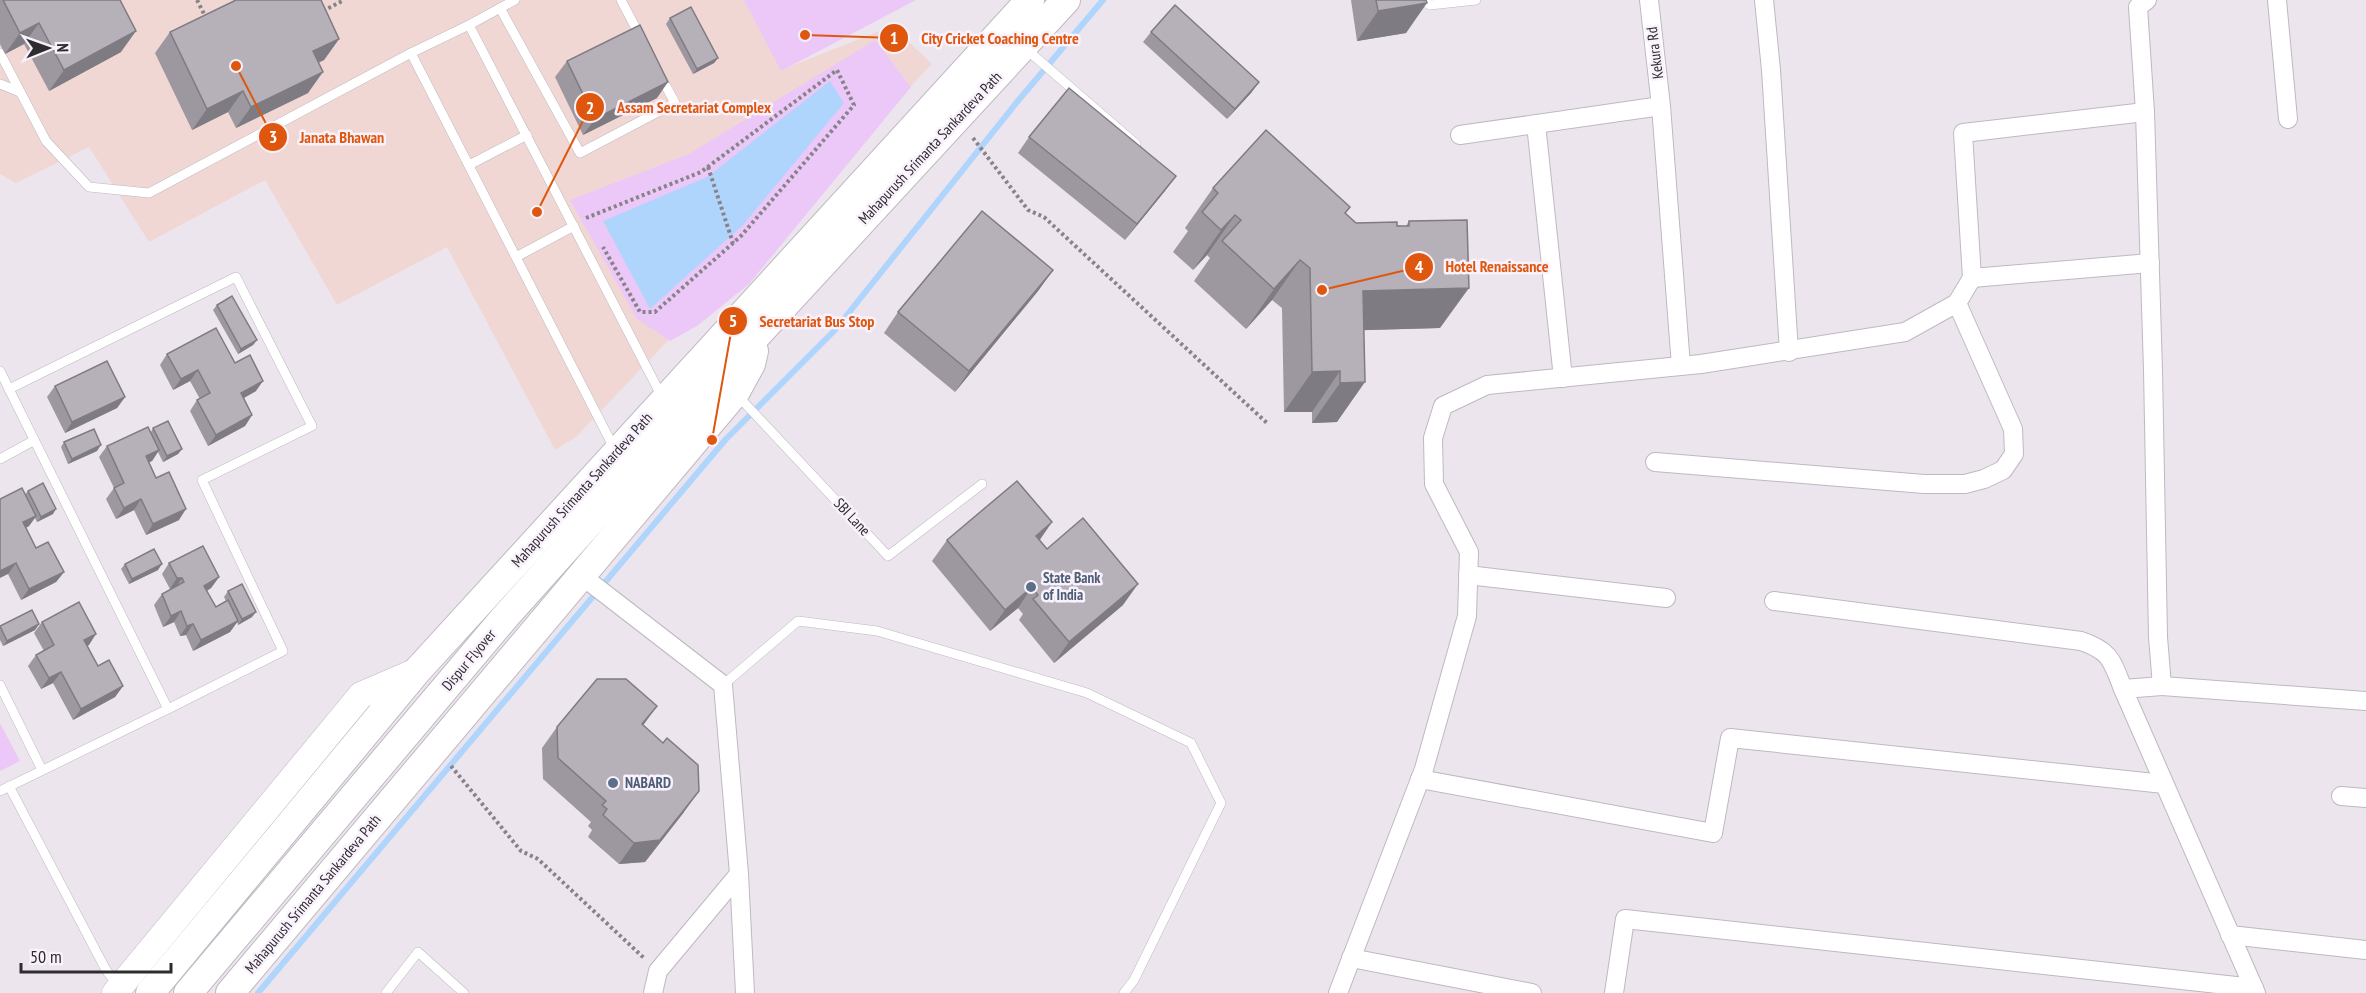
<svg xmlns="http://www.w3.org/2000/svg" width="2366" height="993" viewBox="0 0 2366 993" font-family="'PT Sans Narrow',sans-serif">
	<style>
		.commercial { fill: #f1d7d3 }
		.green { fill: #ebc8f8 }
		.water { fill: #afd5fc }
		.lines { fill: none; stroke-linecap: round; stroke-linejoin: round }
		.stream { stroke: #afd5fc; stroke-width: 6 }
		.service-casing { stroke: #bfb8c2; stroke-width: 10 }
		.minor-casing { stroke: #bfb8c2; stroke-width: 20 }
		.secondary-casing { stroke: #bfb8c2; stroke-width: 27 }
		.primary-casing { stroke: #bfb8c2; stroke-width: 30 }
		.path { stroke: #888389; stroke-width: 4; stroke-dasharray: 3 3; stroke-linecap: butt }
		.service { stroke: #fff; stroke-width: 9 }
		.minor { stroke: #fff; stroke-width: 18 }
		.secondary { stroke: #fff; stroke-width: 26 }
		.primary { stroke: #fff; stroke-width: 28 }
		.wall { fill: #9d979f }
		.shaded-wall { fill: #7f7b82 }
		.building { fill: #b6b0b9; stroke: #7f7b82; stroke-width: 1.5 }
		.service-dot { fill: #5c6f8a; stroke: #f9f2fc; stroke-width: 2 }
		.labels { text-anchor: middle; stroke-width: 5; stroke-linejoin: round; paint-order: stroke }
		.street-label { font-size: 15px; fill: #2f2c30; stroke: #f9f2fc }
		.service-label { font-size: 15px; font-weight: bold; fill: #4e5e75; stroke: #f9f2fc; text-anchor: start }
		.leader { fill: none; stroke: #df570e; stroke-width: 2 }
		.callout-dot { fill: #df570e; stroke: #f9f2fc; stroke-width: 2 }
		.mark-label { font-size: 18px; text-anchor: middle; font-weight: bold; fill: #fff }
		.callout-label { font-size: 16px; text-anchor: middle; font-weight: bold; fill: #df570e; stroke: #f9f2fc; stroke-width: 5; stroke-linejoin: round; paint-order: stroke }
	</style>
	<rect width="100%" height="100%" fill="#ece5ee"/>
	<!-- commercial -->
	<polygon class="commercial" points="0,0 745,0 781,70 892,26 932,64 576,437 555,450 447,247 337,305 265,180 149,242 89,147 16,183 0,174"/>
	<!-- green -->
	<g class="green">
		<polygon points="744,0 916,0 781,71"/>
		<polygon points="875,40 911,87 749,284 697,326 670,341 637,319 570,200 689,154"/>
		<polygon points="0,723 20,761 0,771"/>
	</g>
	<!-- water -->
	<polygon class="water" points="830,81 844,103 743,225 650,309 603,221 707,177"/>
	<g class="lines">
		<!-- stream -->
		<polyline class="stream" points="258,993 726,439 835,330 1017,102 1103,0"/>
		<defs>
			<g id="service">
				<polyline points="621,0 641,38"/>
				<polyline points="1421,0 1430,5 1476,0"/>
				<polyline points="500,8 580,153 675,103 661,77"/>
				<polyline points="469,25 515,0"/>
				<polyline points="1026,49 1136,144"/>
				<polyline points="0,53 46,141 89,187 149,193 411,53"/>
				<polyline points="0,84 20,92"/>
				<polyline points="469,165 527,135"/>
				<polyline points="516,257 574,226"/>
				<polyline points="0,371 168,709 0,791"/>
				<polyline points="9,389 236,277 312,426 202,480 283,651 168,709"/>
				<polyline points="737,395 888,556 982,484"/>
				<polyline points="614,448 411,53 469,25 662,397"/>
				<polyline points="0,459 33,441"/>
				<polyline points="0,685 42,770"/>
				<polyline points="723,685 798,621 877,631 1087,693 1191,743 1221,803 1134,980 1124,993"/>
				<polyline points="9,786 106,970 119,987"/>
				<polyline points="386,993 418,952 464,993"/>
			</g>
			<g id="minor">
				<polyline points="1649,0 1661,106"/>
				<polyline points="1764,0 1771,70 1789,352"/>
				<polyline points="2147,0 2138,7 2145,112 2153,370 2158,637 2162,686 2123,689 2256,993"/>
				<polyline points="2277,0 2288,119"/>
				<polyline points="1536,124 1563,378"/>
				<polyline points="1460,135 1661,106 1681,366"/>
				<polyline points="1972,278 2150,263"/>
				<polyline points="1655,462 1924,484 1965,484 1984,479 2003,470 2014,454 2013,429 1957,303"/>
				<polyline points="1468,575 1666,598"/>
				<polyline points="582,576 723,685 739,874 658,971 653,993"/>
				<path d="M1774,601L2081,641C2111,651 2112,661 2123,689"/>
				<polyline points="2162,686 2366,701"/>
				<polyline points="1420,779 1713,833 1730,738 2164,784"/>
				<polyline points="2341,796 2366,798"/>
				<polyline points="739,874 745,993"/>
				<polyline points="2230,935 2366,950"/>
				<polyline points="1351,958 1532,993"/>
				<polyline points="1338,993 1424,769 1467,616 1469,552 1434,484 1433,438 1443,406 1487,385 1701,364 1905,332 1957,303 1972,278 1963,133 2145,112"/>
				<polyline points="1614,993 1625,919 2254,988"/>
			</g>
			<polyline id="secondary" points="115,993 361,695 417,671"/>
			<g id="primary">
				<polyline points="150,993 417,671 1030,0"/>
				<polyline points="188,993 505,617 758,334 1066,0"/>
				<polyline points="230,993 735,393 751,364 754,351"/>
			</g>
		</defs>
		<!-- service casing -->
		<use href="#service" class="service-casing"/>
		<!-- minor casing -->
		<use href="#minor" class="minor-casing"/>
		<!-- secondary casing -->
		<use href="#secondary" class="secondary-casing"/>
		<!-- primary casing -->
		<use href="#primary" class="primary-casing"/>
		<!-- path -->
		<g class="path">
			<polyline points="197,0 206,18"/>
			<polyline points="323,11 344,0"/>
			<polyline points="973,138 1028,210 1044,217 1267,423"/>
			<polyline points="708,167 733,243"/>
			<polyline points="586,218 701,172 837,70 854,105 741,236 655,312 640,312 603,247"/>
			<polyline points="451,766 521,851 538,859 645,959"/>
		</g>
		<!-- service -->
		<use href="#service" class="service"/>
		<!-- minor -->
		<use href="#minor" class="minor"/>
		<!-- secondary -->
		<use href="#secondary" class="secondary"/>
		<!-- primary -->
		<use href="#primary" class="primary"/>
	</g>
	<!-- wall -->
	<g class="wall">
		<polygon points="0,0 120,0 121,52 49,91 24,44 5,54 0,44"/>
		<polygon points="1351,0 1426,0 1406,33 1357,41"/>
		<polygon points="670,18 718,58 714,63 693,74 666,24"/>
		<polygon points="170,32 339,39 324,60 318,63 308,93 236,128 228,112 192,130 155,53"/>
		<polygon points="1151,32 1259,82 1251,93 1227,119 1143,42"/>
		<polygon points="567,61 657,98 583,135 555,77"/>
		<polygon points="1029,137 1176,176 1164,192 1125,240 1018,153"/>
		<polygon points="1213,188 1346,214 1356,223 1406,226 1409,221 1440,328 1364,330 1337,422 1312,423 1312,412 1284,412 1282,308 1272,300 1246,329 1194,281 1210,258 1207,255 1193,270 1173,252 1188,231 1185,228"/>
		<polygon points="1053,270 1038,291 955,392 884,333 898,312"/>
		<polygon points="217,305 257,340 253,345 238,354 213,310"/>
		<polygon points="167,354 235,363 256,391 244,398 252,415 245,426 208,446 190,411 197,400 200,399 190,381 173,390 160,365"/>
		<polygon points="55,386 125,397 117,408 65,433 47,397"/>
		<polygon points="153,428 182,449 178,454 163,462 158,452 152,461 149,462 156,478 179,520 146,535 134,510 116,519 106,499 114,488 99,457 107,446 151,432"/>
		<polygon points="64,442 97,451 68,464 61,447"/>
		<polygon points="28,491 53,514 37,522 35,518 29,526 26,528 36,548 64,572 56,582 21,600 8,574 25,494"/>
		<polygon points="1052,522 1039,540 1047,549 1123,605 1054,663 1019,620 1023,614 1018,608 990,631 932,561 947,540"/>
		<polygon points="169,563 219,577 211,588 207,591 216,607 226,601 224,597 228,591 252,617 238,625 237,622 230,632 193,651 186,635 180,636 174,622 163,627 154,605 162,594 171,589 170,589 162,574"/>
		<polygon points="125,564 158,570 129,584 121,569"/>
		<polygon points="42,622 89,645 87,646 98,666 123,686 115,697 73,720 53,683 41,689 28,666 36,655 44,651 34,633"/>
		<polygon points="39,624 35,630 3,646 0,640 0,626"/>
		<polygon points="644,726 684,812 645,862 619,864 588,837 592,830 588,826 591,822 543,779 542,748 557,727"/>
	</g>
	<!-- shaded-wall -->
	<g class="shaded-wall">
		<polygon points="1427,3 1406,33 1357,41 1378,11"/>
		<polygon points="39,23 24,44 5,54 20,33"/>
		<polygon points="136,31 121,52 49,91 64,70"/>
		<polygon points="339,39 324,60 298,72 313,51"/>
		<polygon points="718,58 714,63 693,74 697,69"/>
		<polygon points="323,72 308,93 236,128 251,107"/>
		<polygon points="668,82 657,98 583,135 595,119"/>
		<polygon points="1259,82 1251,93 1227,119 1235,109"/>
		<polygon points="243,91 228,112 192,130 207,109"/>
		<polygon points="1176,176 1164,192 1125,240 1137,224"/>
		<polygon points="1235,215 1207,255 1193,270 1221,230"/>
		<polygon points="1300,260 1272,300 1246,329 1274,289"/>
		<polygon points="1053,270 1038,291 955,392 969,371"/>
		<polygon points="1469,288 1440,328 1335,331 1363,291"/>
		<polygon points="257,340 253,345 238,354 241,349"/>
		<polygon points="198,370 190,381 173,390 181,379"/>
		<polygon points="1340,371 1312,412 1284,412 1312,372"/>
		<polygon points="263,381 256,391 233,404 241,393"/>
		<polygon points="1365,382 1337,422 1312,423 1340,383"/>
		<polygon points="125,397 117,408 65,433 72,422"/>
		<polygon points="252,415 245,426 208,446 216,435"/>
		<polygon points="101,445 97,451 68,464 72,459"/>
		<polygon points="182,449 178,454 163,462 167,456"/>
		<polygon points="159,450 152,461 138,467 146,456"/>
		<polygon points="141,499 134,510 116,519 124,508"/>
		<polygon points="56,509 53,514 37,522 41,517"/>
		<polygon points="186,509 179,520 146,535 153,524"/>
		<polygon points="36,516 29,526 15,533 23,522"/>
		<polygon points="1052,522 1037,544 1036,536"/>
		<polygon points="16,563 8,574 0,578 0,571"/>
		<polygon points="162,564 158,570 129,584 132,579"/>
		<polygon points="64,572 56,582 21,600 29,589"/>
		<polygon points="219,577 211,588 197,596 204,586"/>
		<polygon points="177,578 182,578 175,589 170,589"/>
		<polygon points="1138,584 1123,605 1054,663 1069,642"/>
		<polygon points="1032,587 1018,608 990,631 1005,610"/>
		<polygon points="181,611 174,622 163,627 171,616"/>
		<polygon points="256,612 252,617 238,625 242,619"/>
		<polygon points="238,621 230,632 193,651 201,640"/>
		<polygon points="39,624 35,630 3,646 7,641"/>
		<polygon points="193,624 186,635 180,636 187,626"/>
		<polygon points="96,634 89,645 76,651 84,640"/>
		<polygon points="61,672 53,683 41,689 49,678"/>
		<polygon points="123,686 115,697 73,720 81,709"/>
		<polygon points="657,706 642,727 642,724"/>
		<polygon points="699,791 684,812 645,862 619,864 634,843"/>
	</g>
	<!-- building -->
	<g class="building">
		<polygon points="3,0 120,0 136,31 64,70 39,23 20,33"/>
		<polygon points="236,0 321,0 339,39 313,51 323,72 251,107 243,91 207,109 170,32"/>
		<polygon points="1376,0 1426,0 1427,3 1378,11"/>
		<polygon points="1175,5 1259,82 1235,109 1151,32"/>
		<polygon points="691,7 718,58 697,69 670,18"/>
		<polygon points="640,25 668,82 595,119 567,61"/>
		<polygon points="1069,88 1176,176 1137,224 1029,137"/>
		<polygon points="1266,130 1350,207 1345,213 1356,223 1397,222 1397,226 1409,226 1409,221 1467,220 1469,288 1363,291 1365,382 1340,383 1340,371 1312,372 1310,268 1300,260 1274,289 1222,241 1241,220 1235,215 1221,230 1202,212 1218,193 1213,188"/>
		<polygon points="982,211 1053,270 969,371 898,312"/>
		<polygon points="232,296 257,340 241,349 217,305"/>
		<polygon points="216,328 235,363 250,355 263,381 241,393 252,415 216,435 197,400 210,393 198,370 181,379 167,354"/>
		<polygon points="107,361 125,397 72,422 55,386"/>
		<polygon points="168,421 182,449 167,456 153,428"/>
		<polygon points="148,427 159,450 146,456 156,478 169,472 186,509 153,524 141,499 124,508 114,488 124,483 107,446"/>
		<polygon points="94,429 101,445 72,459 64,442"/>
		<polygon points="1017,481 1052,522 1036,536 1047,549 1083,518 1138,584 1069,642 1033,599 1038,595 1032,587 1005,610 947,540"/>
		<polygon points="43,483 56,509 41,517 28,491"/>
		<polygon points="22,488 36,516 23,522 36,548 48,542 64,572 29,589 16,563 0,571 0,499"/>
		<polygon points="203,546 219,577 204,586 216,607 228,600 238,621 201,640 193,624 187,626 181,611 171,616 162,594 184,582 182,578 177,578 169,563"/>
		<polygon points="154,549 162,564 132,579 125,564"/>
		<polygon points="242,584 256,612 242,619 228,591"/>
		<polygon points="79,602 96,634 84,640 98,666 109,660 123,686 81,709 61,672 49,678 36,655 54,645 42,622"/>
		<polygon points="32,610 39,624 7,641 0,626"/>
		<polygon points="597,679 626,679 657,706 642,724 663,743 667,738 698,765 699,791 660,840 634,843 603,815 607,809 602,805 606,801 558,758 557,727"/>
	</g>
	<!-- markers -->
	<g class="service-dot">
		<circle cx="1031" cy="587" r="6"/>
		<circle cx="613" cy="783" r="6"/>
	</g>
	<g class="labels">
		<!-- street labels -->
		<g class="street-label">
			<text transform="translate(1655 53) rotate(-97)" y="5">Kekura Rd</text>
			<text transform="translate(930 148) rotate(-47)" y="5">Mahapurush Srimanta Sankardeva Path</text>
			<text transform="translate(582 490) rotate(-48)" y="5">Mahapurush Srimanta Sankardeva Path</text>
			<text transform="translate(852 517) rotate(47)" y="5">SBI Lane</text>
			<text transform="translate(469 660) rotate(-50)" y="5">Dispur Flyover</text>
			<text transform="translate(313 894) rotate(-50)" y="5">Mahapurush Srimanta Sankardeva Path</text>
		</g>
		<!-- service labels -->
		<g class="service-label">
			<text x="1043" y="583">State Bank<tspan x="1043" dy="17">of India</tspan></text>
			<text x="625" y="788">NABARD</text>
		</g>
	</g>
	<!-- callouts -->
	<path class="leader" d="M805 35L894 38M537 212L590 107M236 66L273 137M1322 290L1419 267M712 440L733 321"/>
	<g class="callout-dot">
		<circle cx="805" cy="35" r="6"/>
		<circle cx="537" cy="212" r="6"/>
		<circle cx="236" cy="66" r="6"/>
		<circle cx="1322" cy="290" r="6"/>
		<circle cx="712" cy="440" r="6"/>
		<circle cx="894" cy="38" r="15"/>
		<circle cx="590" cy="107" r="15"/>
		<circle cx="273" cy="137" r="15"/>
		<circle cx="1419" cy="267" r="15"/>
		<circle cx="733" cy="321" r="15"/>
	</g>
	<g class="mark-label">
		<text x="894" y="44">1</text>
		<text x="590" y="114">2</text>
		<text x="273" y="143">3</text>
		<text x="1419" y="273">4</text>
		<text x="733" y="327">5</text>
	</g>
	<g class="callout-label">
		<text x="1000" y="44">City Cricket Coaching Centre</text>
		<text x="694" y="113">Assam Secretariat Complex</text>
		<text x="342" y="143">Janata Bhawan</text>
		<text x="1497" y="272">Hotel Renaissance</text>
		<text x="817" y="327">Secretariat Bus Stop</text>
	</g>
	<!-- north arrow -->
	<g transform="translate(48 48) rotate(89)" stroke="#f9f2fc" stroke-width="4.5" paint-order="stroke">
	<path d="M0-4.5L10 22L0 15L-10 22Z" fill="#2f2c30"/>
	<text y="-9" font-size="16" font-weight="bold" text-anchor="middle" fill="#2f2c30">N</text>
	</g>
	<!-- scale -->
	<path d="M21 963v9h150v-9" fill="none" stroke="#2f2c30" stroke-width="3"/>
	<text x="30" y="963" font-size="18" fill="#2f2c30" stroke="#f9f2fc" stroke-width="4.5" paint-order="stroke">50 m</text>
</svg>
